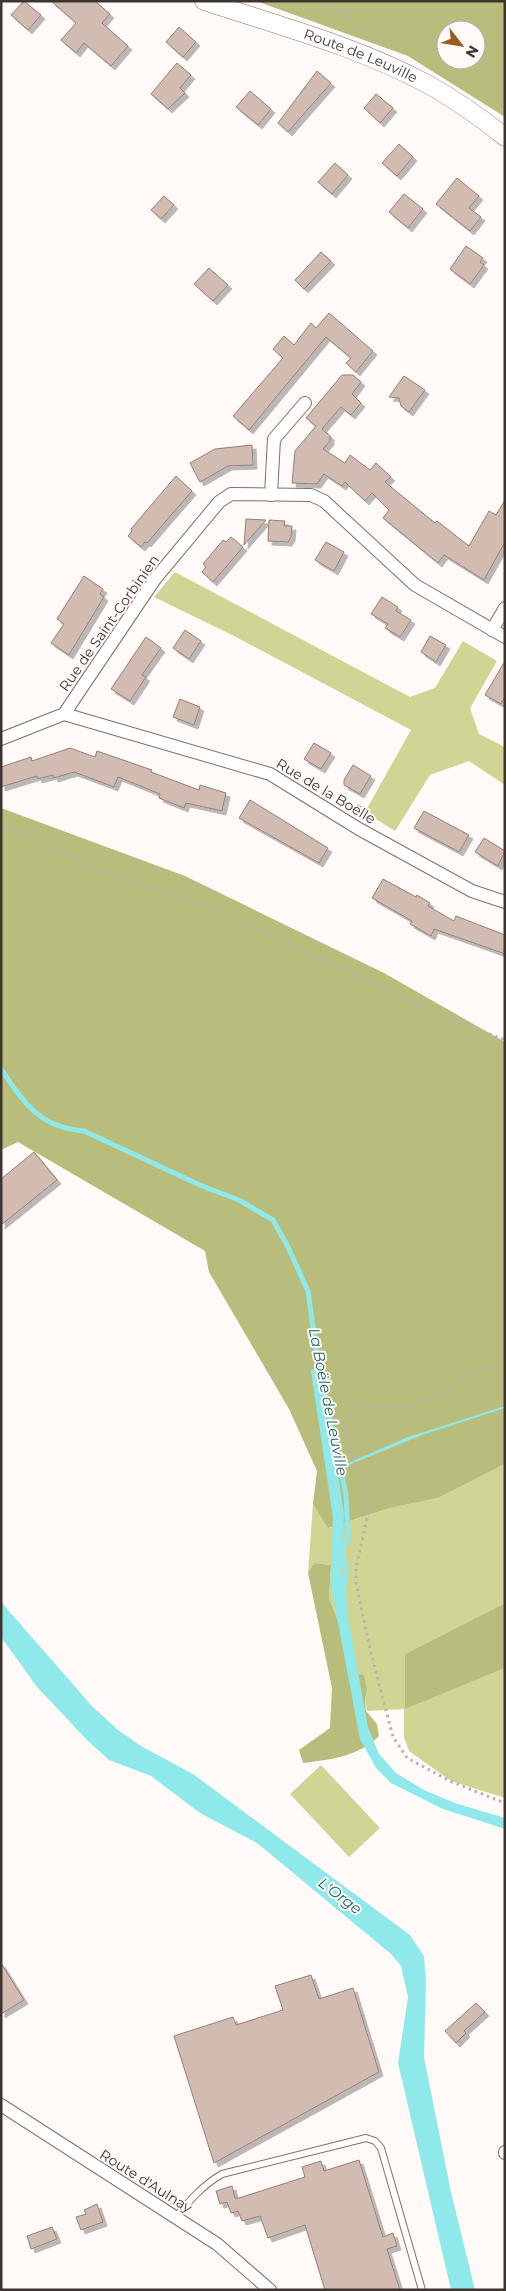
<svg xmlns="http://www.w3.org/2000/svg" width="506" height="2291" viewBox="0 0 506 2291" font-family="Montserrat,sans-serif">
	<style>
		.green { fill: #d0d593 }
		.forest { fill: #b8bd7c; fill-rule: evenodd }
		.water { fill: #8fe9ea }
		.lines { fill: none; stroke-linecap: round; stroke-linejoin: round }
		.stream { stroke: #8fe9ea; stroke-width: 5 }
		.building { fill: #d2bbb0; stroke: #947e74; filter: url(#shadow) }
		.lane-casing { stroke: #836e65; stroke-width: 8 }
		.street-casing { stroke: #836e65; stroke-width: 14 }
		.secondary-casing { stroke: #836e65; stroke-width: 19 }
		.path { stroke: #b9b2b0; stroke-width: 3; stroke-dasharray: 2.5 4; stroke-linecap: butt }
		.lane { stroke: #fff; stroke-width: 6 }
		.street { stroke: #fff; stroke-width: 12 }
		.secondary { stroke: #fff; stroke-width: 18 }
		.labels { text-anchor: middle; stroke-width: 4; stroke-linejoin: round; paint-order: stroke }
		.street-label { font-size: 14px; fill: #3e3430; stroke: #fffaf8 }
		.water-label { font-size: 15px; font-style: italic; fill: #186364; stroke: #fffaf8 }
	</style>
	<defs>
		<filter id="shadow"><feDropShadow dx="4" dy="4" stdDeviation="0" flood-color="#0004"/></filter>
	</defs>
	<rect width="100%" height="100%" fill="#fffaf8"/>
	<!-- green -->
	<g class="green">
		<polygon points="175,572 410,697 435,688 463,641 497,661 470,708 479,734 505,747 505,785 469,761 430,775 395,831 365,812 411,730 234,636 154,597"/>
		<polygon points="505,1464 505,1603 405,1654 405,1708 505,1668 505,1798 451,1781 409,1751 404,1737 404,1709 367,1711 365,1699 367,1690 353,1673 343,1634 329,1598 331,1565 314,1563 308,1573 313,1504 329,1528 390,1508 438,1498"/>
		<polygon points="321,1765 380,1828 349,1857 290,1794"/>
	</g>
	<!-- forest -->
	<g class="forest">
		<path d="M256,1H505V117L408,56ZM446,30H476V60H446Z"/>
		<polygon points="1,808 185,876 384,973 505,1042 505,1464 438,1498 390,1508 328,1528 313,1504 317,1471 289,1409 209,1272 205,1251 18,1142 1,1150"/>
		<path d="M314,1563L331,1565L329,1598L343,1634L353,1673L364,1675L367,1690L365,1699L366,1711L377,1724L379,1736C360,1756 329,1760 303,1763L299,1750L330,1728L332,1688L308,1573Z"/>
		<polygon points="505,1603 505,1668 405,1709 405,1654"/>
	</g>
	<!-- water -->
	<g class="water">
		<polygon points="312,1369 319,1370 322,1376 337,1468 408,1437 505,1406 505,1408 422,1435 344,1467 338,1474 344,1515 341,1570 344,1595 368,1727 379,1754 396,1773 424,1790 455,1803 505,1818 505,1829 443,1809 391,1783 376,1768 360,1739 331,1586 333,1517 311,1371"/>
		<polygon points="1,1602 92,1706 118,1730 141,1746 193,1774 410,1935 424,1956 426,1980 424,2057 451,2192 475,2290 451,2290 398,2063 408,1997 401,1966 391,1954 257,1843 200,1813 151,1776 109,1760 87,1740 37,1687 1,1637"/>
	</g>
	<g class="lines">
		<!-- stream -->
		<path class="stream" d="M1,1069C25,1104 39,1127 84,1131L202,1186L239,1200L273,1220L288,1247L308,1291L319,1370L346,1494L348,1538L342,1550L346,1572L343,1591L345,1604"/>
	</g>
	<!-- building -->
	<g class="building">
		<polygon points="24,1 41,15 28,30 11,15"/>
		<polygon points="51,1 95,1 110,14 102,23 128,46 111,66 84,43 76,53 61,40 76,23"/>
		<polygon points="179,27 196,42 183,57 166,42"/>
		<polygon points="177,63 191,75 180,88 185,93 168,109 151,94"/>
		<polygon points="317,71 331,83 288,132 278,123"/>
		<polygon points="250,91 271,109 258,125 236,107"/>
		<polygon points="376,94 393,108 380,123 364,108"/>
		<polygon points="399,144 413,157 397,176 382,163"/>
		<polygon points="335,163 348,175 332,194 318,182"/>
		<polygon points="457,178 479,196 469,208 481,217 470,231 436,204"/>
		<polygon points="404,194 423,209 408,228 389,212"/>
		<polygon points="164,196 174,205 161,219 151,210"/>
		<polygon points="466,246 483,258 480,262 484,265 470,284 450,269"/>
		<polygon points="321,252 331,261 304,289 295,280"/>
		<polygon points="209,268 228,285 213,301 194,284"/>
		<polygon points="329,313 373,351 356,372 346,363 351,358 326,337 249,430 233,416 283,358 273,349 284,336 294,345 311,323 316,328"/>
		<polygon points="342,375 353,375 361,382 352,394 361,403 351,415 341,407 322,429 330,436 330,441 323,449 345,463 350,455 370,470 376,463 391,477 385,482 435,523 437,521 469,546 489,511 496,515 505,500 505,542 484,580 444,555 438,563 383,518 389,510 372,493 365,501 345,482 342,486 324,474 317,484 292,483 295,451 316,426 306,418"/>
		<polygon points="404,376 425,390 409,412 401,406 399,398 389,397"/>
		<polygon points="252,445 253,465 228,466 200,482 190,463 215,449"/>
		<polygon points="176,476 192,491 147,543 145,542 141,547 128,536 132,531 131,529"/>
		<polygon points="246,519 266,520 244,545"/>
		<polygon points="269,520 285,521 284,526 292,526 291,537 288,542 268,541"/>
		<polygon points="231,537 243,547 213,582 202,572 206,567 203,564 223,540 226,542"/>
		<polygon points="326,542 344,552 334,571 315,560"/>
		<polygon points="84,576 103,589 100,594 104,597 69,655 51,643 64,624 57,619"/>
		<polygon points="382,597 398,607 396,611 411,620 400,637 385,628 388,624 371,614"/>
		<polygon points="185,630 201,641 189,659 173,648"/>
		<polygon points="430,636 446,645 436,662 421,652"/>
		<polygon points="146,637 161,648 142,675 146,677 130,701 111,689"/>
		<polygon points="505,661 505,697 501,704 485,695"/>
		<polygon points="180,699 200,707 194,725 173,717"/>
		<polygon points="314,743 331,753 321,769 304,759"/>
		<polygon points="70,748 95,757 97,751 152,770 151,772 199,790 200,785 226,793 222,811 186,803 184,808 159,798 160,794 118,777 114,787 74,772 54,778 53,775 38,779 37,776 1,787 1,767 31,757 32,761"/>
		<polygon points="353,765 371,776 360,794 344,785 344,780"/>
		<polygon points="250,800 328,848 319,863 239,818"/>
		<polygon points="424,811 469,835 459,852 414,828"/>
		<polygon points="484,838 505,851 498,866 475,852"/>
		<polygon points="383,879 416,897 417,895 430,903 428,906 454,921 456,916 505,935 505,954 434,929 431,936 410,924 412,921 372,898"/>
		<polygon points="34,1152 57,1180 1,1225 1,1179"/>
		<polygon points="1,1963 24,2000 1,2014"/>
		<polygon points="311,1975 319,1999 353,1988 379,2072 214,2163 174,2036 233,2017 236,2025 283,2010 275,1986"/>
		<polygon points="476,2003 485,2012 464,2031 466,2033 456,2043 445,2031"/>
		<polygon points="359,2160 383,2237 393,2233 397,2246 387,2249 400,2290 325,2290 305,2225 268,2238 260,2216 242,2221 238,2211 231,2213 227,2202 220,2204 216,2191 232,2186 235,2198 239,2198 305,2177 302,2167 321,2161 324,2171"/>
		<polygon points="97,2204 103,2222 81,2230 76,2217 86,2214 84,2210"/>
		<polygon points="52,2227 57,2239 31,2249 27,2236"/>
	</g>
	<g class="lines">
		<defs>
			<path id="lane" d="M176,2217C190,2200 203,2185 222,2174L366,2138L375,2141L381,2148L422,2290"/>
			<g id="street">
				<polyline points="271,495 274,439 305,403"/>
				<polyline points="492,630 505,608"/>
				<polyline points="64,714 270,774 359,829 472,891 505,902"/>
				<polyline points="1,739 64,714 155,579 219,502 231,494 311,495 324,501 415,585 505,637"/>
				<polyline points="1,2105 217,2244 270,2290"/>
				<polyline points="505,2152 505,2153"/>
			</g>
			<g id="secondary">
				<path id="s1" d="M204,1C280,26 359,47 429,85C456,100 481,118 505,137"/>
			</g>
		</defs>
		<!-- lane casing -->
		<use href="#lane" class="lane-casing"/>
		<!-- street casing -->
		<use href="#street" class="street-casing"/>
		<!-- secondary casing -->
		<use href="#secondary" class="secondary-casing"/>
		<!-- path -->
		<g class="path">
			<polyline points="324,1 382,43"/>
			<polyline points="1,822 100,872 206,905 430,1010 505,1040"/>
			<polyline points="505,1366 478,1368 437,1396 407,1408 361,1405 348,1415 344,1430 365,1491 369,1509 356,1568 356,1583 370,1649 393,1737 407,1758 452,1782 505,1803"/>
		</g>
		<!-- lane -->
		<use href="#lane" class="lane"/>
		<!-- street -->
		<use href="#street" class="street"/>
		<!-- secondary -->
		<use href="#secondary" class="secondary"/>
	</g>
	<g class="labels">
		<!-- street labels -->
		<g class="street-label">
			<text dy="5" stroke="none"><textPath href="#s1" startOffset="166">Route de Leuville</textPath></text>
			<text transform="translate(109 623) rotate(-55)" y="5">Rue de Saint-Corbinien</text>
			<text transform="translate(326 791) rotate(31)" y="5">Rue de la Boëlle</text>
			<text transform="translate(146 2181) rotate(32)" y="5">Route d'Aulnay</text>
		</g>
		<!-- water labels -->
		<g class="water-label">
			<text transform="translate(328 1402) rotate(79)" y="5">La Boële de Leuville</text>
			<text transform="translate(340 1896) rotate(37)" y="5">L'Orge</text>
		</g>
	</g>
	<!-- border -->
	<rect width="506" height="2291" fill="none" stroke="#3e3430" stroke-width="5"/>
	<!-- north arrow -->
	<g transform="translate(461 45) rotate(121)"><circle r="24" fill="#fffaf8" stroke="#b2aba8"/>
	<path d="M0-4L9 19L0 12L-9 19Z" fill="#9b5c23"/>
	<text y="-8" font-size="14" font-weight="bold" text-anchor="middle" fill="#3e3430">N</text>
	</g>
</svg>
